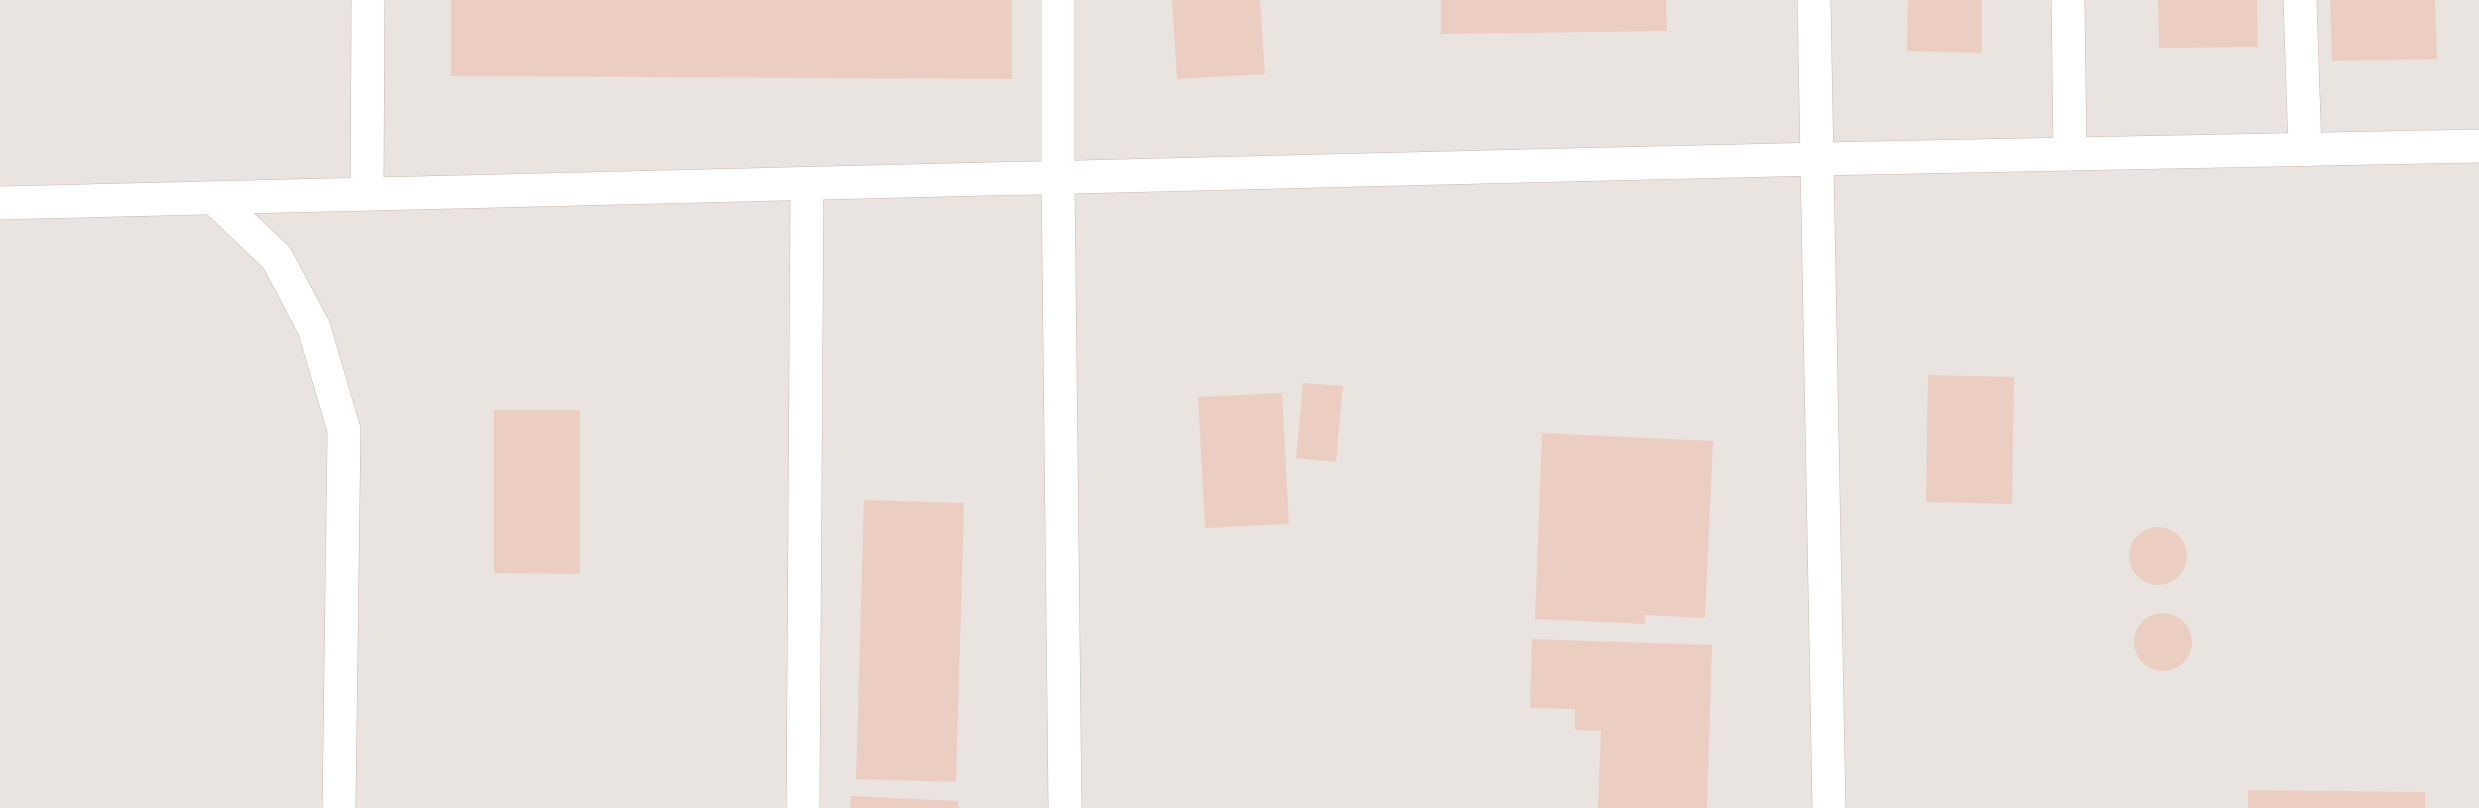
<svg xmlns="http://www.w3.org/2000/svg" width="2479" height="808" viewBox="0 0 2479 808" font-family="'Fira Sans Condensed',sans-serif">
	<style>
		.industrial { fill: #eae4e0 }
		.building { fill: #eccdc2 }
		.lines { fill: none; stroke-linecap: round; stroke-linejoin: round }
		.minor-casing { stroke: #cab7ae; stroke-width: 34 }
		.minor { stroke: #fff; stroke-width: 33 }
	</style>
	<rect width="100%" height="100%" fill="#faf0e7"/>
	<!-- industrial -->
	<rect class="industrial" x="0" y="0" width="2479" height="808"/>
	<!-- building -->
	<g class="building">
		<polygon points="451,0 1012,0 1012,79 451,76"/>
		<polygon points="1172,0 1260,0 1265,74 1177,79"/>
		<polygon points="1441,0 1666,0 1667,31 1441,34"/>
		<polygon points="1908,0 1982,0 1982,53 1907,51"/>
		<polygon points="2158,0 2257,0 2258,47 2159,48"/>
		<polygon points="2330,0 2435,0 2437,59 2332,61"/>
		<polygon points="1928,375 2014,377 2012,504 1926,502"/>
		<polygon points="1303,383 1343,386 1336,462 1296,458"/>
		<polygon points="1282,393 1289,524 1205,528 1198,397"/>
		<polygon points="494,410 580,410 580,574 494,573"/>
		<polygon points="1542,433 1713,441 1705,618 1645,615 1645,624 1535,619"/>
		<polygon points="864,500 964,503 956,782 856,779"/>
		<circle cx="2158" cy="556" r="29"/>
		<circle cx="2163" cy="642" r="29"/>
		<polygon points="1532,639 1712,645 1707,808 1598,808 1601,731 1575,730 1575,709 1530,708"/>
		<polygon points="2248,790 2425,792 2425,808 2248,808"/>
		<polygon points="851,796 958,801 958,808 850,808"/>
	</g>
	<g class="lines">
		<defs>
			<g id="minor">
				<polyline points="1058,0 1058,178 1065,808"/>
				<polyline points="1814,0 1829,808"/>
				<polyline points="2068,0 2070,154"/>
				<polyline points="2300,0 2305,150"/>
				<polyline points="367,194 368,0"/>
				<polyline points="214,198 277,258 314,328 344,430 339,808"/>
				<polyline points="0,203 1818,159 2479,146"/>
				<polyline points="803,808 807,184"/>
			</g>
		</defs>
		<!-- minor casing -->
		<use href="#minor" class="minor-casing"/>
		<!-- minor -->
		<use href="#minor" class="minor"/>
	</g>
</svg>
